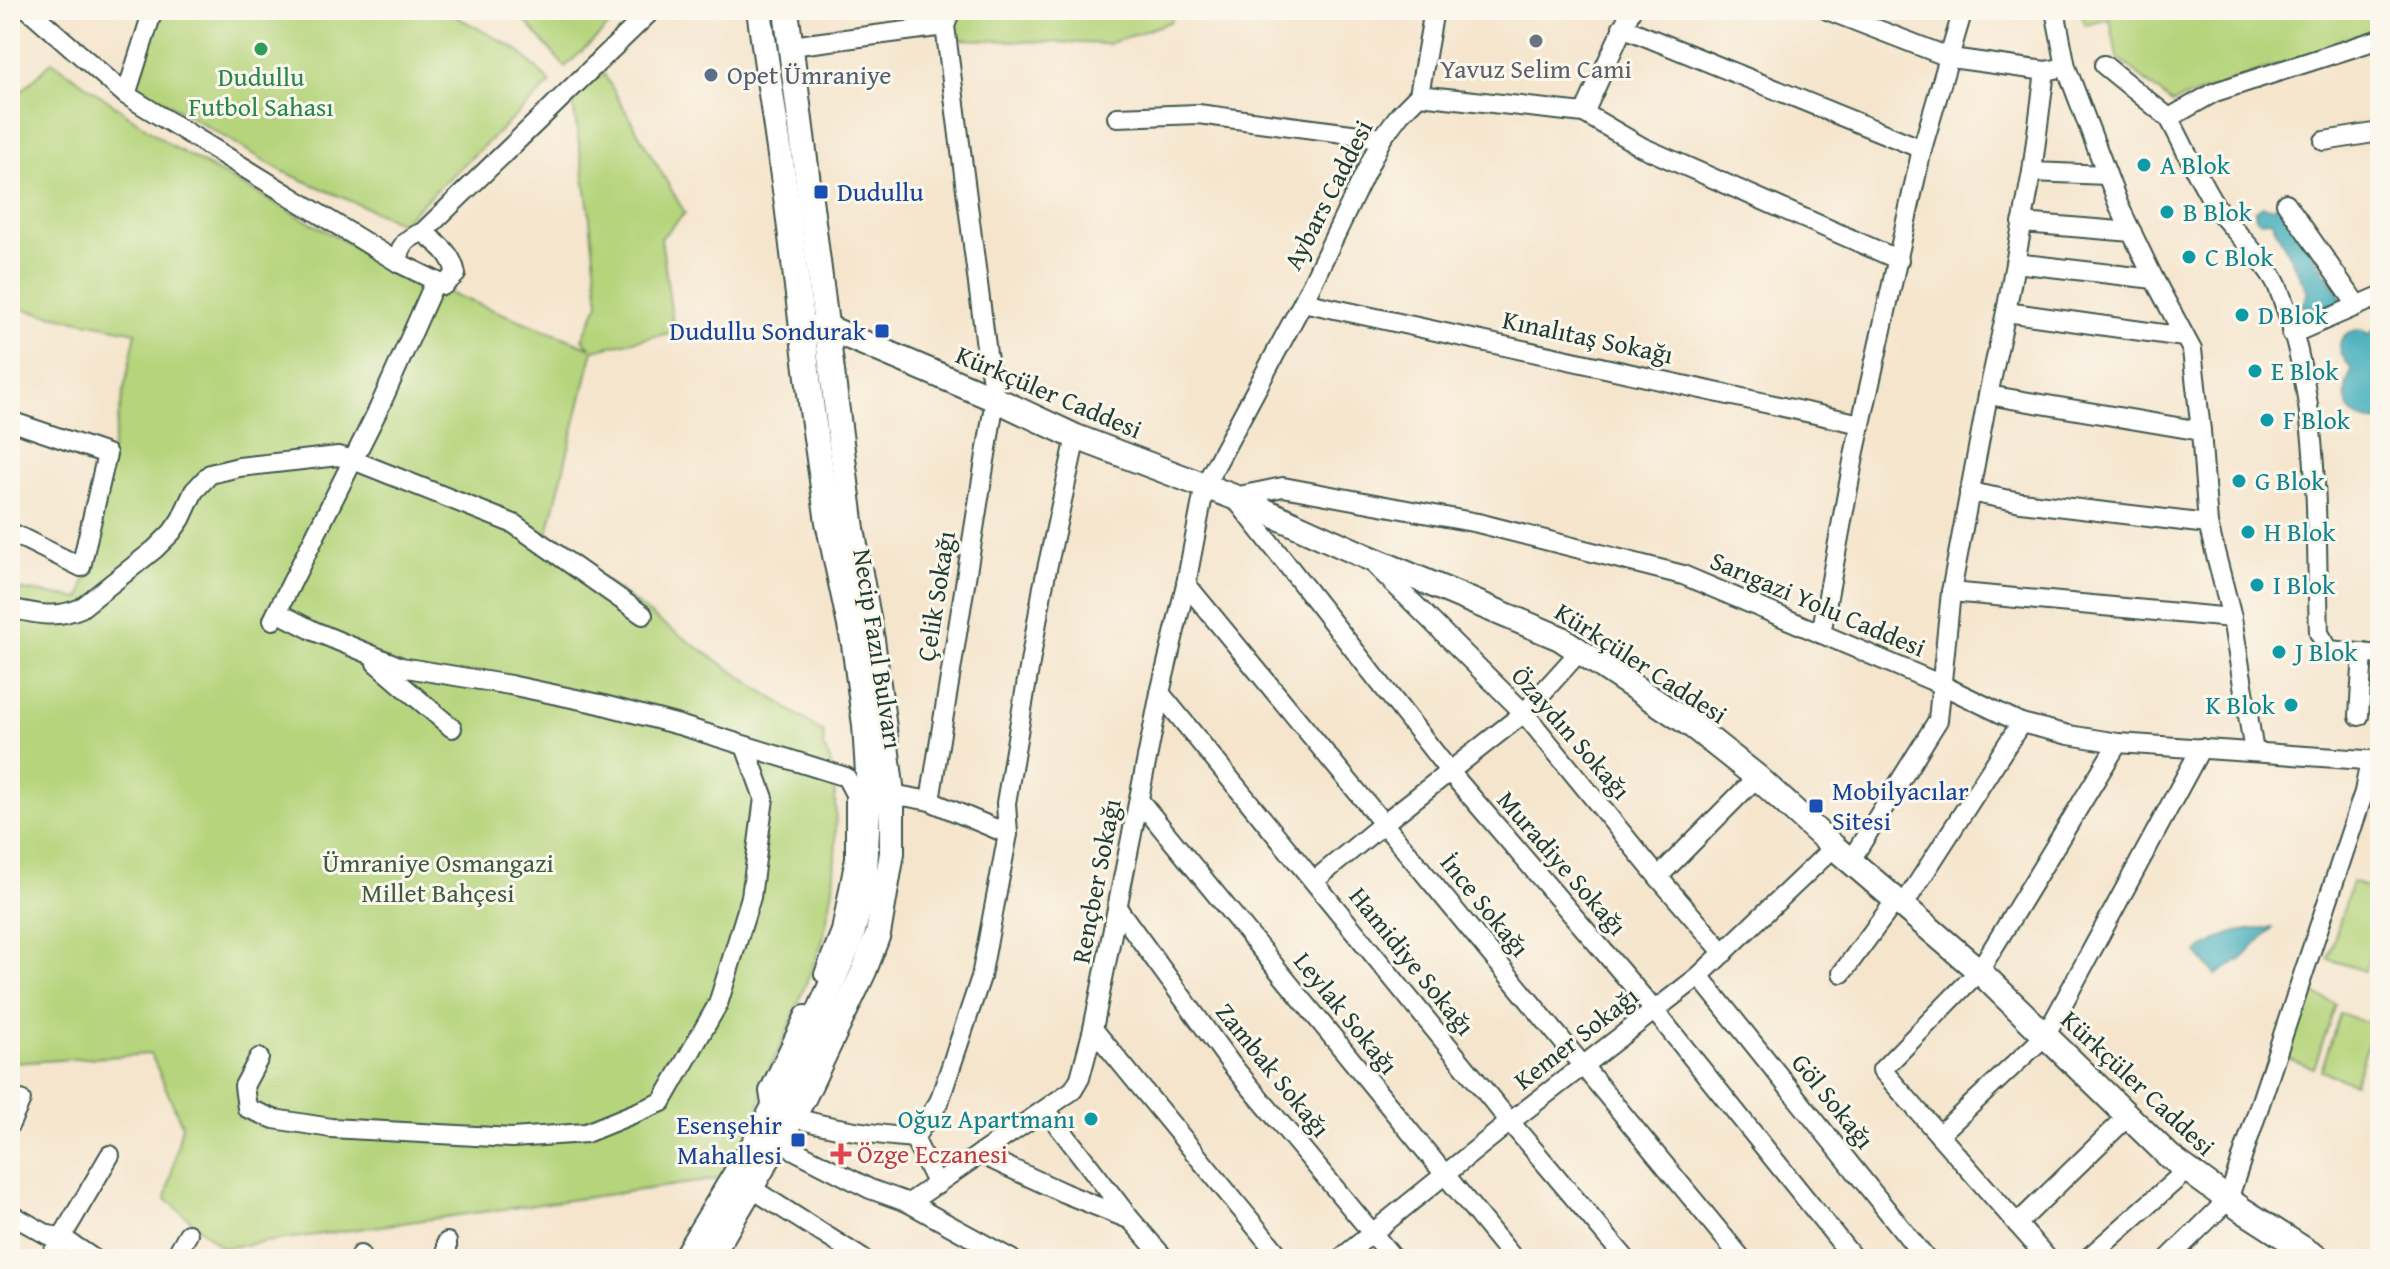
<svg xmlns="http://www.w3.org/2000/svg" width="2390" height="1269" viewBox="0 0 2390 1269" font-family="'Gentium Book Plus',serif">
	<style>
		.green { fill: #b5d47b; stroke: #6a8858; stroke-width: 2 }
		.water { fill: #3baab9; stroke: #2d7476; stroke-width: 2 }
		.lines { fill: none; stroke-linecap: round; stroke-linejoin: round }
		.minor-casing { stroke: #3f564b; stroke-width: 22 }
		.major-casing { stroke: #3f564b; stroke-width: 28 }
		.minor { stroke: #fff; stroke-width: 18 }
		.major { stroke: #fff; stroke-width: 24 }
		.worship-dot { fill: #6b7280; stroke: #fbf7ec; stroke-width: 3 }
		.leisure-dot { fill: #2e9e5b; stroke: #fbf7ec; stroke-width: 3 }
		.service-dot { fill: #5c6f8a; stroke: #fbf7ec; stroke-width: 3 }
		.culture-dot { fill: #0f9aa8; stroke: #fbf7ec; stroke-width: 3 }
		.transit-dot { fill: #1a4fb4; stroke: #fbf7ec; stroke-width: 3 }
		.health-dot { fill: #e0444e; stroke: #fbf7ec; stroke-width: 3 }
		.labels { text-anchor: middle; stroke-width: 6; stroke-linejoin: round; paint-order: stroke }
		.worship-label { font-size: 26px; fill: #5b616d; stroke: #fbf7ec }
		.service-label { font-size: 26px; fill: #4e5e75; stroke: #fbf7ec; text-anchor: start }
		.leisure-label { font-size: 26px; fill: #27864d; stroke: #fbf7ec }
		.culture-label { font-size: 26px; fill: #0d838f; stroke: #fbf7ec; text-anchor: start }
		.transit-label { font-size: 26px; fill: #164399; stroke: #fbf7ec; text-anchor: start }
		.street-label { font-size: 26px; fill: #1f3d34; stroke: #fbf7ec }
		.park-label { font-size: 26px; fill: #3d5b42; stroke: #fbf7ec }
		.health-label { font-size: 26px; fill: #be3a42; stroke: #fbf7ec; text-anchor: start }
	</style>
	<rect width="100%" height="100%" fill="#fbf7ec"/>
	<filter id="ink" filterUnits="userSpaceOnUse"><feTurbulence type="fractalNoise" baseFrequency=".0125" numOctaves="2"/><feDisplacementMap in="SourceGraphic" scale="16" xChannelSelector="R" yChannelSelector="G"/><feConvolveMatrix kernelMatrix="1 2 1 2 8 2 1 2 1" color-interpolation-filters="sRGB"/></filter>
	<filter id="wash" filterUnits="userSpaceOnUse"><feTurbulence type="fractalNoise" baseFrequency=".006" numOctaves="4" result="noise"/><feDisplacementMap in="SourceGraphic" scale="32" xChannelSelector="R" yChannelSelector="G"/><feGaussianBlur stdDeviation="1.8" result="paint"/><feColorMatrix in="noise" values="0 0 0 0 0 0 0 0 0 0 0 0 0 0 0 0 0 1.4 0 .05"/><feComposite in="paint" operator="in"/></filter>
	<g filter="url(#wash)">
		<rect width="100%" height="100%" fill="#f5e5cd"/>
		<!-- green -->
		<g class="green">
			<polygon points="163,10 444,10 518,50 551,83 401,223 282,171 137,85"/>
			<polygon points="524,10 626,10 565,67 521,16"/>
			<polygon points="954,10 1178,10 1170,22 1108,44 955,39"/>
			<polygon points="2080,10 2378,10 2380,29 2172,103 2117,57 2110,19 2085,25"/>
			<polygon points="52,61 173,147 411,278 591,348 582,339 599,303 589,210 571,90 604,74 685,213 661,238 674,332 593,350 547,537 656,619 824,733 823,747 830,760 835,795 836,842 833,888 823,940 786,1034 763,1083 759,1113 727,1178 222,1248 166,1199 182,1125 151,1054 13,1063 10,1069 10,588 81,599 136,332 10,307 10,99 21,92"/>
			<polygon points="2352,882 2380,892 2380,923 2365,971 2328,959"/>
			<polygon points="2308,992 2336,1004 2314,1068 2287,1058"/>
			<polygon points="2340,1013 2375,1025 2354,1083 2321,1071"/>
		</g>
		<!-- water -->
		<g class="water">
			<path d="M2277,205L2282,207L2343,300C2334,308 2320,313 2308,311L2302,305L2308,292L2271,220L2261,221L2256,218L2255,211L2263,206L2272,208Z"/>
			<path d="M2380,325V421C2359,423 2343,411 2346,389C2346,382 2350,376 2352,369C2348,363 2343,359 2341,352C2336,337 2350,328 2364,331L2367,335Z"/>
			<path d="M2272,928L2242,959L2216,975L2197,953C2222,933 2241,929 2272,928Z"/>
		</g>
	</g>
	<g filter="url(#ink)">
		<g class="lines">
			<defs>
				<g id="minor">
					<polyline points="29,10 126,95 399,263"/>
					<polyline points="1827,10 1951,58 2045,71 2066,67 2055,10"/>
					<polyline points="1622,27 1922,149"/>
					<path d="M2380,39L2215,92L2169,118C2186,149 2201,186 2221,214C2236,233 2269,266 2277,285C2322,394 2315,518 2319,633L2329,650L2380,655"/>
					<polyline points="791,46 945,26"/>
					<polyline points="2104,65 2169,118"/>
					<polyline points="2066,67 2119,206 2154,279 2192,350 2201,431 2208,524 2232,618 2254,752"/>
					<polyline points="126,95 153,10"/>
					<polyline points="1419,95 1434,10"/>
					<polyline points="1584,113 1642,147 1899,260"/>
					<polyline points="1117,117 1198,114 1382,138"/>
					<polyline points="2324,141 2380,132"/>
					<polyline points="2032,172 2107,175"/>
					<polyline points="2286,203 2357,305"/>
					<polyline points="2022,223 2132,232"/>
					<path d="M423,232C439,245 452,253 456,274L444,285L399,263C399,244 407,238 423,232L652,10"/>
					<polyline points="2015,263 2154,279"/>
					<polyline points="1303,302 1861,424"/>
					<polyline points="2006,312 2184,337"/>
					<polyline points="2292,334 2380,296"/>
					<polyline points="1988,395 2201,431"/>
					<polyline points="10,421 107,454 81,567 10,532"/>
					<polyline points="1969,492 2021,502 2208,524"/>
					<polyline points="1373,563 1524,713 1658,877 1724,953"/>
					<polyline points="1186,584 1742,1259"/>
					<polyline points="1951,592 2232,618"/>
					<path d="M10,608C36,614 56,619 81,608L155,549L172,532L181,519L194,491L210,474L239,467L338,456L353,460L514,524L643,615"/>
					<polyline points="277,612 314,631 401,667 510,685 600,704 679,725 846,777 855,794 855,858 841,931 824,974"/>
					<polyline points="273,620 379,408 435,282"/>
					<polyline points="1821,634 1855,451 1922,149 1963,10"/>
					<polyline points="376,663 452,728"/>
					<polyline points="1160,693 1510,1122 1626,1259"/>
					<polyline points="2359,716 2363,653"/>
					<polyline points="892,794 930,801 1008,834"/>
					<polyline points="1139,800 1514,1259"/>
					<polyline points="930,801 995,399 987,354 945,26 951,10"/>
					<polyline points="1851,860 1938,720 1951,592 1988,395 2006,312 2032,172 2045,71"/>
					<polyline points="1658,877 1757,777"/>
					<polyline points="1314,881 1384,823 1524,713 1580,651"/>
					<polyline points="1903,906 2021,723"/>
					<polyline points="1118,909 1231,1064 1394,1259"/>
					<polyline points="1842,973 1896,900"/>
					<polyline points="1699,976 1926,1259"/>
					<path d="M805,1015L769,1091L772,1110C816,1127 867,1134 914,1138L939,1102L981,977L1008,834L1006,803L1043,587L1076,437"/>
					<polyline points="1093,1029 1282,1259"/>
					<polyline points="259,1058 244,1086 247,1108 274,1119 331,1128 512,1138 586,1133 662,1102 718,1004 751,897 764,798 745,746"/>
					<polyline points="1046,1110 1131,1220 1165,1259"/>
					<polyline points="10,1124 21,1100"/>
					<polyline points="1939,1135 2046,1035 2201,748"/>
					<polyline points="781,1137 794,1150 870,1189 909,1203 1011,1259"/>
					<polyline points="914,1138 937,1185"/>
					<polyline points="980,1154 1064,1193 1131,1220"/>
					<polyline points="751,1188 863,1259"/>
					<polyline points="909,1203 1073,1090 1080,1078 1093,1029 1160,693 1186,584 1205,485 1303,302 1382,138 1400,114 1419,95 1584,113 1631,10"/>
					<polyline points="10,1214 48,1235 61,1237 94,1259"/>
					<polyline points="2017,1224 2128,1116"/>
					<polyline points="49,1259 110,1155"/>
					<polyline points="174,1259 188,1234"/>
					<polyline points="360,1259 360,1255"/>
					<polyline points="447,1259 447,1242"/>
					<polyline points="1340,1259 1510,1122 1699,976 1834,847"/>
					<polyline points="1854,1259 1654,1010 1450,772 1234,497 1283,487 1478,523 1683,575 1942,685 2021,723 2069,735 2118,743 2380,761"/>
					<polyline points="2048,1259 1882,1070 1979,971 2118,743"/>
					<polyline points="2087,1259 2187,1170"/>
					<polyline points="2168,1259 2228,1200 2364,792 2370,760"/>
				</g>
				<g id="major">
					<polyline points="802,328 826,327 995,399 1076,437 1234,497 1367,557 1560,638 1694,727 1757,777 1834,847 1979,971 2170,1157 2241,1209 2319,1259"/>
					<polyline points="684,1259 755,1142 792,1073 850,942 861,900 865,871 869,789 865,725 854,644 828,522 812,410 787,204 759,10"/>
					<polyline points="709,1259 803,1099 864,971 878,934 892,853 892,794 883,721 872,640 852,529 786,10"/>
				</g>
			</defs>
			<!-- minor casing -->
			<use href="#minor" class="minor-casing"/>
			<!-- major casing -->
			<use href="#major" class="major-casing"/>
			<!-- minor -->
			<use href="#minor" class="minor"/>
			<!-- major -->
			<use href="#major" class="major"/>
		</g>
	</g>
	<!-- markers -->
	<circle class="worship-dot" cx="1536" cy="41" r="8"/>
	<circle class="leisure-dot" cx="261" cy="49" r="8"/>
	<circle class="service-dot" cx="711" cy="75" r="8"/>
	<g class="culture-dot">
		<circle cx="2144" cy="165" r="8"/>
		<circle cx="2167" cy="212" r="8"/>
		<circle cx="2189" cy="257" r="8"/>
		<circle cx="2242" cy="315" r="8"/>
		<circle cx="2255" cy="371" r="8"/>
		<circle cx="2267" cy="420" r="8"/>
		<circle cx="2239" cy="481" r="8"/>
		<circle cx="2248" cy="532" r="8"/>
		<circle cx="2257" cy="585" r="8"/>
		<circle cx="2279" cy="652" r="8"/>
		<circle cx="2291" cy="705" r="8"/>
		<circle cx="1091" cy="1119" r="8"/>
	</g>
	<g class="transit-dot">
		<rect x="813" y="184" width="16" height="16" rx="4"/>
		<rect x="874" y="323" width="16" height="16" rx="4"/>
		<rect x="1808" y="798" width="16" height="16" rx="4"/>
		<rect x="790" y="1132" width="16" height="16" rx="4"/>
	</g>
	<path class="health-dot" d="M837 1142h8v8h8v8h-8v8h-8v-8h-8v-8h8z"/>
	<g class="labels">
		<!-- worship labels -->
		<g class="worship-label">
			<text x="1536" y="78">Yavuz Selim Cami</text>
		</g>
		<!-- service labels -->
		<g class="service-label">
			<text x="727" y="84">Opet Ümraniye</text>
		</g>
		<!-- leisure labels -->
		<g class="leisure-label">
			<text x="261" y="86">Dudullu<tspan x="261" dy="30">Futbol Sahası</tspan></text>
		</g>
		<!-- culture labels -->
		<g class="culture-label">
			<text x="2160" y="174">A Blok</text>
			<text x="2183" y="221">B Blok</text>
			<text x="2205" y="266">C Blok</text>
			<text x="2258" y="324">D Blok</text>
			<text x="2271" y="380">E Blok</text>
			<text x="2283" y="429">F Blok</text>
			<text x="2255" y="490">G Blok</text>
			<text x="2264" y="541">H Blok</text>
			<text x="2273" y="594">I Blok</text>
			<text x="2295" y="661">J Blok</text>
			<text x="2275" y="714" text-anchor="end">K Blok</text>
			<text x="1075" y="1128" text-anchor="end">Oğuz Apartmanı</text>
		</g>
		<!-- transit labels -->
		<g class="transit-label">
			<text x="837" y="201">Dudullu</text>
			<text x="866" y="340" text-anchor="end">Dudullu Sondurak</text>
			<text x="1832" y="800">Mobilyacılar<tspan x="1832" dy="30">Sitesi</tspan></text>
			<text x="782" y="1134" text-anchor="end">Esenşehir<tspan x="782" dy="30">Mahallesi</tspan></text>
		</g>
		<!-- street labels -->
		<g class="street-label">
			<text transform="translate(1328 195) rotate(-63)" y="9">Aybars Caddesi</text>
			<text transform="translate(1588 337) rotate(12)" y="9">Kınalıtaş Sokağı</text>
			<text transform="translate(1049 392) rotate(23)" y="9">Kürkçüler Caddesi</text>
			<text transform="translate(936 596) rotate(-81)" y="9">Çelik Sokağı</text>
			<text transform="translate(1818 604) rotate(23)" y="9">Sarıgazi Yolu Caddesi</text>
			<text transform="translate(878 649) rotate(81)" y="9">Necip Fazıl Bulvarı</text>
			<text transform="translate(1641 663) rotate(33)" y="9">Kürkçüler Caddesi</text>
			<text transform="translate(1571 733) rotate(49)" y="9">Özaydın Sokağı</text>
			<text transform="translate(1562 863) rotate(49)" y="9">Muradiye Sokağı</text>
			<text transform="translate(1096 881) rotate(-79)" y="9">Rençber Sokağı</text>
			<text transform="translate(1485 905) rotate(51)" y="9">İnce Sokağı</text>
			<text transform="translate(1412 961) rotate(51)" y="9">Hamidiye Sokağı</text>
			<text transform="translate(1346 1013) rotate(51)" y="9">Leylak Sokağı</text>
			<text transform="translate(1576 1038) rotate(-38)" y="9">Kemer Sokağı</text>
			<text transform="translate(1273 1070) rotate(51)" y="9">Zambak Sokağı</text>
			<text transform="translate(2138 1083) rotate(43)" y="9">Kürkçüler Caddesi</text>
			<text transform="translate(1833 1101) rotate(51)" y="9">Göl Sokağı</text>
		</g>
		<!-- park labels -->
		<g class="park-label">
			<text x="438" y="872">Ümraniye Osmangazi<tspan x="438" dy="30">Millet Bahçesi</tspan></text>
		</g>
		<!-- health labels -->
		<g class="health-label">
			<text x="857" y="1163">Özge Eczanesi</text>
		</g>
	</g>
	<!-- margin -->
	<rect width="2390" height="1269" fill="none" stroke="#fbf7ec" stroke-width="40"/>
</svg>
